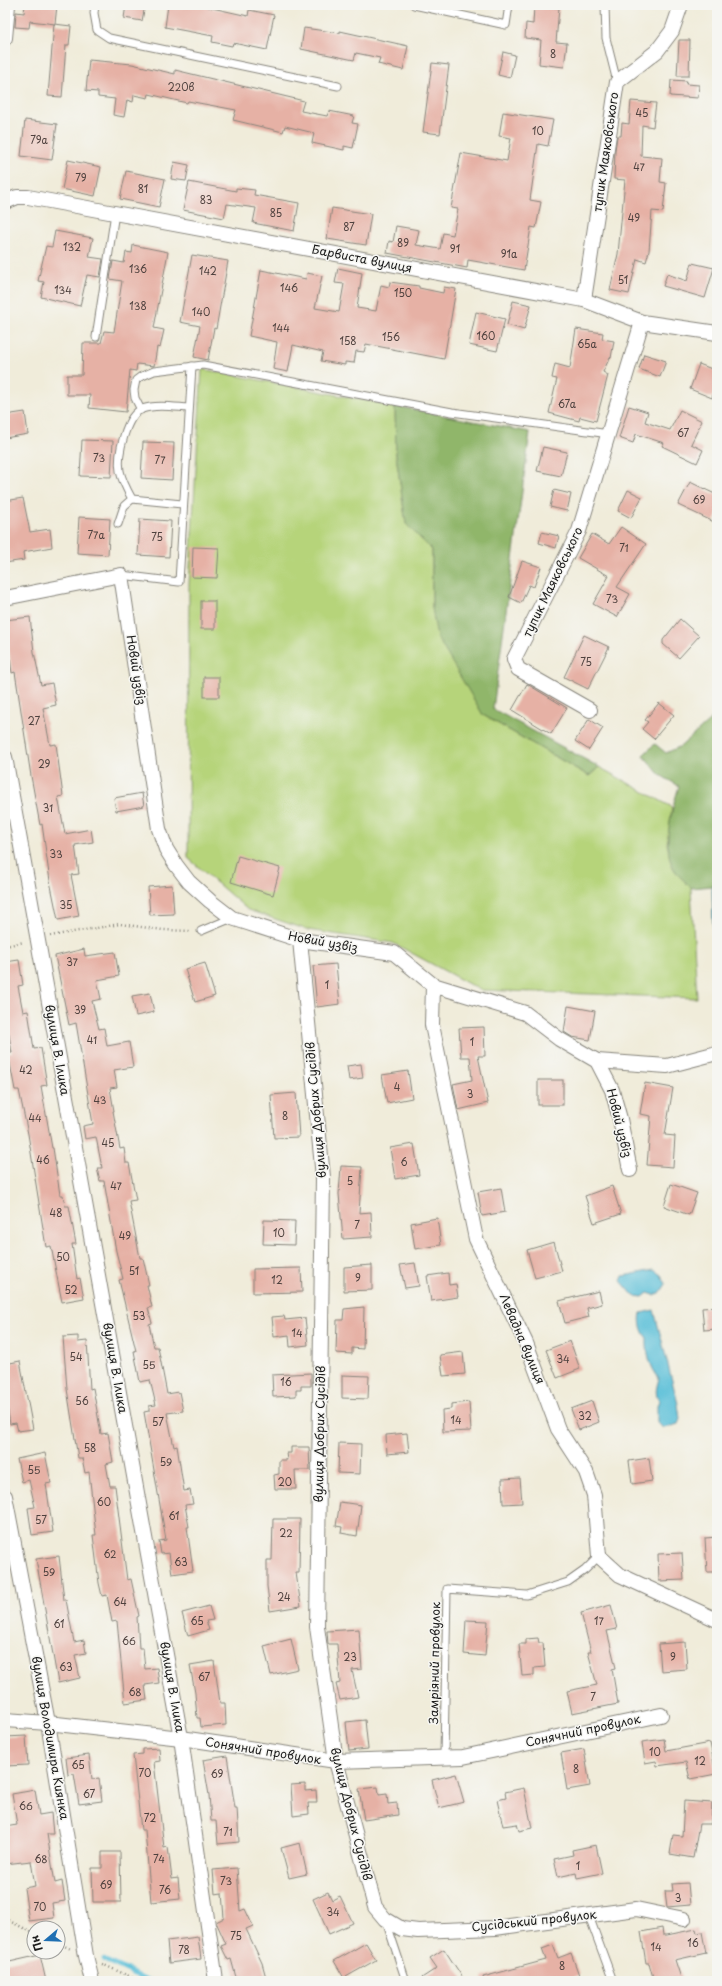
<svg xmlns="http://www.w3.org/2000/svg" width="722" height="1986" viewBox="0 0 722 1986" font-family="'Playpen Sans',sans-serif">
	<style>
		.green { fill: #b6d47a; stroke: #69784b }
		.forest { fill: #90b66a; stroke: #566943 }
		.water { fill: #5abfd8; stroke: #3b6e7a }
		.lines { fill: none; stroke-linecap: round; stroke-linejoin: round }
		.stream { stroke: #5abfd8; stroke-width: 4.5 }
		.building { fill: #e6b1a5 }
		.service-casing { stroke: #86847b; stroke-width: 9 }
		.minor-casing { stroke: #86847b; stroke-width: 16 }
		.path { stroke: #86847b; stroke-width: 2.5; stroke-dasharray: 1 3; stroke-linecap: butt }
		.service { stroke: #fff; stroke-width: 7 }
		.minor { stroke: #fff; stroke-width: 14 }
		.labels { text-anchor: middle; stroke-width: 3; stroke-linejoin: round; paint-order: stroke }
		.number-label { font-size: 10px; fill: #4e413e }
		.street-label { font-size: 12px; fill: #1c1c1c; stroke: #f6f6f2 }
	</style>
	<rect width="100%" height="100%" fill="#f6f6f2"/>
	<filter id="ink" filterUnits="userSpaceOnUse"><feTurbulence type="fractalNoise" baseFrequency=".025" numOctaves="2"/><feDisplacementMap in="SourceGraphic" scale="8" xChannelSelector="R" yChannelSelector="G"/><feConvolveMatrix kernelMatrix="1 2 1 2 8 2 1 2 1" color-interpolation-filters="sRGB"/></filter>
	<filter id="wash" filterUnits="userSpaceOnUse"><feTurbulence type="fractalNoise" baseFrequency=".012" numOctaves="4" result="noise"/><feDisplacementMap in="SourceGraphic" scale="16" xChannelSelector="R" yChannelSelector="G"/><feGaussianBlur stdDeviation="0.9" result="paint"/><feColorMatrix in="noise" values="0 0 0 0 0 0 0 0 0 0 0 0 0 0 0 0 0 1.4 0 .05"/><feComposite in="paint" operator="in"/></filter>
	<g filter="url(#wash)">
		<rect width="100%" height="100%" fill="#f0ecda"/>
		<!-- green -->
		<polygon class="green" points="202,369 395,406 396,455 406,524 432,550 432,608 483,715 589,776 599,767 672,807 667,844 674,869 691,888 697,998 480,990 393,943 308,930 248,910 188,858 189,584"/>
		<!-- forest -->
		<g class="forest">
			<polygon points="395,406 530,432 493,709 599,767 589,776 483,715 437,637 432,608 432,550 406,524 396,455"/>
			<path d="M717,714V865L712,886L691,888C686,882 678,876 674,869C661,847 672,809 679,786L660,775L643,755L655,744L666,753L681,746Z"/>
		</g>
		<!-- water -->
		<g class="water">
			<polygon points="717,865 717,965 714,958 712,886"/>
			<polygon points="654,1270 661,1275 666,1284 660,1293 654,1295 648,1293 643,1297 634,1296 621,1281 623,1276"/>
			<path d="M654,1310L678,1404L680,1419L678,1424L664,1428L657,1423V1406L659,1400C654,1392 657,1387 659,1378C650,1368 646,1351 647,1338C641,1332 639,1321 641,1313Z"/>
		</g>
		<g class="lines">
			<!-- stream -->
			<polyline class="stream" points="104,1960 150,1981"/>
		</g>
		<g id="blocks">
			<!-- building -->
			<g class="building">
				<polygon points="25,5 57,5 55,24 30,21 29,28 15,27 16,12 24,13"/>
				<polygon points="126,5 145,5 142,21 124,18"/>
				<polygon points="168,5 199,5 248,16 249,10 274,15 267,50 233,43 232,46 212,42 213,36 165,27"/>
				<polygon points="534,6 559,8 556,42 567,43 564,67 539,64 541,40 525,38 526,23 533,24"/>
				<polygon points="54,24 71,26 69,45 66,45 62,97 48,96"/>
				<polygon points="304,28 340,33 340,31 408,46 403,70 378,64 380,58 356,53 354,60 301,49"/>
				<polygon points="679,40 690,40 689,76 677,76"/>
				<polygon points="503,52 515,55 510,78 498,75"/>
				<polygon points="89,60 132,64 175,74 175,70 304,101 301,111 327,116 329,111 354,116 352,123 358,124 353,148 344,146 344,150 312,143 314,133 285,126 283,132 233,120 236,110 188,101 187,103 149,94 148,98 134,95 133,102 127,100 124,117 113,115 115,99 98,97 98,92 86,91"/>
				<polygon points="432,63 449,65 440,134 423,132"/>
				<polygon points="671,80 687,81 686,84 699,85 698,98 670,96"/>
				<polygon points="631,101 656,103 653,127 642,125 641,156 662,158 660,182 666,183 663,212 652,211 649,251 646,262 637,259 629,294 610,290 618,254 625,180 614,179 615,150 617,136 621,136 622,123 629,124"/>
				<polygon points="503,112 553,120 548,146 538,144 530,200 541,202 536,228 531,227 524,270 468,260 467,268 387,253 389,241 393,242 396,226 419,230 416,245 440,249 443,233 453,235 458,209 451,208 461,153 507,161 511,138 499,136"/>
				<polygon points="25,120 57,124 52,160 21,156"/>
				<polygon points="68,160 101,167 95,196 62,189"/>
				<polygon points="174,162 189,165 186,181 171,179"/>
				<polygon points="126,171 165,179 159,207 120,199"/>
				<polygon points="189,182 236,191 236,188 255,190 254,195 299,203 294,231 253,223 256,208 227,204 224,218 183,210"/>
				<polygon points="332,208 371,214 366,245 327,239"/>
				<polygon points="55,231 93,238 89,257 103,259 100,277 87,275 80,306 41,297 44,282 38,281 46,246 52,247"/>
				<polygon points="133,245 168,252 154,328 164,330 160,348 157,347 154,366 137,364 136,371 130,370 126,412 89,408 90,395 67,395 67,375 82,375 83,343 101,343 104,331 114,332 122,281 110,279 113,261 124,263 126,252 132,253"/>
				<polygon points="192,255 228,261 216,329 214,328 208,360 194,357 200,326 180,322"/>
				<polygon points="692,263 714,268 705,298 663,286 667,274 687,281"/>
				<polygon points="338,268 362,273 357,308 376,311 381,285 389,287 390,282 419,286 419,288 443,293 444,287 456,289 444,359 366,344 364,352 356,351 354,363 345,362 345,365 321,361 323,352 293,345 288,372 273,369 277,342 249,336 261,270 306,279 307,273 322,276 315,308 339,312 344,284 335,283"/>
				<polygon points="513,301 531,305 524,330 507,325"/>
				<polygon points="476,312 505,319 497,351 469,345"/>
				<polygon points="576,329 603,333 602,339 614,341 611,358 610,357 603,372 608,375 596,421 580,417 579,421 549,413 557,379 552,378 555,364 570,368"/>
				<polygon points="644,354 666,361 660,377 639,369"/>
				<polygon points="699,364 717,371 717,384 712,398 690,389"/>
				<polygon points="629,406 648,412 645,422 670,430 680,410 702,421 691,444 703,450 697,463 662,446 664,443 636,434 633,443 619,438"/>
				<polygon points="25,412 28,434 5,438 5,415"/>
				<polygon points="82,440 113,441 111,477 80,476"/>
				<polygon points="143,442 174,443 172,480 141,478"/>
				<polygon points="543,447 567,452 561,476 537,471"/>
				<polygon points="690,482 717,495 717,515 714,522 678,505"/>
				<polygon points="554,490 571,494 567,511 550,507"/>
				<polygon points="628,490 642,497 631,518 618,511"/>
				<polygon points="23,498 30,532 50,529 52,547 23,552 24,560 5,563 5,501"/>
				<polygon points="79,517 110,519 108,555 77,553"/>
				<polygon points="140,519 171,521 169,557 138,555"/>
				<polygon points="621,527 646,544 617,587 630,594 617,617 593,604 609,576 578,558 592,534 609,544"/>
				<polygon points="542,532 559,536 556,548 539,543"/>
				<polygon points="193,547 219,548 217,578 192,577"/>
				<polygon points="522,561 541,567 534,587 529,585 521,603 509,597"/>
				<rect x="201" y="601" width="14" height="28"/>
				<polygon points="30,617 34,652 41,685 52,683 56,705 43,708 50,745 56,744 63,796 58,797 65,834 91,829 93,842 75,845 79,874 71,875 79,916 58,920 50,881 42,824 40,825 31,776 15,672 12,673 5,620"/>
				<polygon points="680,619 699,636 679,658 663,644 663,640"/>
				<polygon points="584,635 609,647 588,689 564,677"/>
				<rect x="204" y="677" width="15" height="20"/>
				<polygon points="527,684 567,708 551,734 512,710"/>
				<polygon points="659,703 674,715 654,739 642,729 648,722 645,720"/>
				<polygon points="589,719 603,728 589,750 575,741"/>
				<polygon points="142,793 144,806 116,811 114,798"/>
				<polygon points="238,856 280,868 273,895 231,882"/>
				<polygon points="172,885 174,914 150,915 148,887"/>
				<polygon points="84,949 85,956 115,952 119,976 97,980 101,999 92,1001 99,1029 104,1028 107,1046 129,1042 133,1067 114,1070 117,1087 110,1088 114,1111 113,1111 120,1149 124,1148 126,1163 129,1163 136,1200 129,1201 140,1258 143,1258 149,1285 147,1285 152,1307 148,1308 152,1323 149,1324 154,1347 158,1347 167,1394 179,1392 183,1411 167,1413 174,1447 177,1446 184,1491 190,1490 193,1504 185,1505 189,1527 187,1527 193,1571 172,1574 169,1553 161,1554 159,1541 166,1540 144,1412 149,1411 149,1406 156,1405 150,1380 140,1382 134,1351 136,1351 119,1280 123,1279 116,1251 104,1181 100,1181 97,1168 102,1168 96,1137 85,1139 83,1126 93,1124 76,1023 69,1025 55,956"/>
				<polygon points="19,960 23,985 18,986 23,1012 28,1011 34,1049 41,1048 47,1085 41,1086 52,1148 53,1148 60,1195 63,1195 65,1206 69,1206 76,1244 72,1244 77,1279 80,1278 84,1298 62,1302 51,1246 46,1247 28,1134 19,1090 15,1090 8,1053 12,1053 8,1029 5,1030 5,962"/>
				<polygon points="205,963 215,996 195,1002 185,969"/>
				<polygon points="336,964 340,1004 317,1007 313,966"/>
				<polygon points="150,993 154,1012 136,1016 132,996"/>
				<polygon points="568,1006 595,1011 590,1040 572,1037 564,1032"/>
				<polygon points="484,1027 485,1056 478,1056 488,1103 458,1110 453,1084 472,1080 470,1057 461,1057 459,1028"/>
				<polygon points="361,1064 363,1078 349,1080 347,1066"/>
				<polygon points="408,1071 412,1098 387,1103 382,1075"/>
				<rect x="538" y="1080" width="25" height="25"/>
				<polygon points="645,1083 673,1088 665,1135 675,1136 673,1167 647,1165 651,1116 640,1114"/>
				<polygon points="296,1093 299,1137 274,1138 271,1095"/>
				<polygon points="414,1144 419,1175 395,1179 390,1148"/>
				<polygon points="341,1166 362,1167 359,1213 371,1212 372,1237 343,1239 339,1194"/>
				<polygon points="671,1184 697,1193 689,1215 664,1206"/>
				<polygon points="612,1186 621,1214 594,1223 585,1196"/>
				<polygon points="501,1188 505,1212 482,1216 478,1192"/>
				<polygon points="437,1218 441,1245 415,1249 411,1223"/>
				<polygon points="264,1220 295,1221 294,1245 263,1244"/>
				<polygon points="554,1242 562,1271 535,1278 527,1250"/>
				<polygon points="415,1263 419,1286 405,1288 400,1265"/>
				<polygon points="372,1265 372,1290 344,1291 344,1267"/>
				<polygon points="301,1268 302,1292 253,1293 253,1269"/>
				<polygon points="448,1273 449,1285 456,1284 458,1297 431,1301 427,1276"/>
				<polygon points="599,1291 602,1304 587,1308 589,1317 565,1323 559,1301"/>
				<polygon points="364,1307 363,1349 352,1348 352,1354 336,1353 337,1320 343,1320 344,1309"/>
				<polygon points="717,1307 717,1329 704,1330 702,1308"/>
				<polygon points="284,1316 285,1320 305,1318 308,1345 290,1347 289,1335 274,1337 272,1317"/>
				<polygon points="78,1336 78,1342 87,1341 90,1389 93,1388 101,1434 108,1433 113,1462 106,1464 110,1486 115,1486 127,1580 131,1579 139,1616 137,1617 139,1648 143,1648 145,1669 157,1668 159,1683 145,1685 147,1700 125,1703 117,1621 112,1622 107,1595 102,1596 99,1583 93,1535 96,1535 89,1472 85,1473 82,1458 78,1458 67,1389 63,1337"/>
				<polygon points="570,1341 580,1369 557,1378 546,1350"/>
				<polygon points="463,1352 465,1374 443,1376 440,1355"/>
				<polygon points="20,1361 33,1429 18,1431 16,1423 10,1424 5,1394 5,1364"/>
				<polygon points="311,1373 311,1386 301,1386 301,1390 296,1390 296,1396 273,1397 272,1375"/>
				<polygon points="342,1375 369,1376 368,1399 342,1398"/>
				<polygon points="592,1401 599,1422 579,1430 571,1409"/>
				<polygon points="469,1402 471,1431 443,1432 442,1410 451,1409 451,1404"/>
				<polygon points="407,1433 409,1452 387,1454 386,1435"/>
				<polygon points="339,1443 361,1444 360,1474 338,1473"/>
				<polygon points="291,1447 309,1447 310,1470 295,1470 296,1489 275,1489 274,1475 279,1474 279,1460 287,1460 286,1453 291,1453"/>
				<polygon points="45,1453 51,1483 46,1484 53,1532 32,1535 28,1508 35,1507 29,1480 22,1482 17,1459"/>
				<polygon points="649,1458 652,1481 632,1484 629,1461"/>
				<polygon points="520,1478 522,1503 503,1504 502,1479"/>
				<polygon points="340,1502 361,1505 357,1536 341,1533 342,1527 336,1526"/>
				<polygon points="273,1519 300,1519 299,1573 296,1573 301,1606 270,1611 267,1586 267,1560 272,1560"/>
				<polygon points="717,1537 717,1572 707,1572 705,1538"/>
				<polygon points="682,1553 684,1580 659,1581 658,1554"/>
				<polygon points="59,1556 64,1600 66,1600 74,1642 84,1640 86,1653 75,1655 80,1678 58,1683 36,1559"/>
				<polygon points="611,1605 617,1629 607,1631 616,1668 612,1669 618,1704 572,1713 567,1691 597,1685 588,1652 591,1652 581,1613"/>
				<polygon points="209,1606 213,1620 206,1621 209,1630 188,1636 182,1613"/>
				<polygon points="466,1620 488,1621 485,1656 464,1654"/>
				<polygon points="359,1629 362,1669 352,1670 358,1697 340,1700 336,1684 340,1683 337,1644 328,1644 327,1631"/>
				<polygon points="538,1638 539,1643 543,1643 545,1667 534,1668 534,1675 522,1676 519,1644 526,1644 526,1639"/>
				<polygon points="291,1639 298,1669 271,1675 264,1646"/>
				<polygon points="685,1642 687,1669 661,1671 659,1644"/>
				<polygon points="214,1661 220,1703 225,1703 226,1725 201,1727 200,1718 197,1718 195,1693 190,1665"/>
				<polygon points="365,1720 368,1749 349,1751 346,1722"/>
				<polygon points="26,1736 28,1765 5,1766 5,1737"/>
				<polygon points="664,1739 666,1751 710,1743 716,1774 690,1779 686,1762 657,1766 656,1761 645,1763 642,1742"/>
				<polygon points="159,1748 160,1761 154,1762 164,1848 168,1847 172,1879 178,1878 180,1899 151,1902 145,1830 141,1830 133,1755 143,1754 143,1749"/>
				<polygon points="584,1749 590,1786 567,1790 561,1753"/>
				<polygon points="89,1755 92,1779 99,1778 102,1801 79,1804 74,1774 68,1775 66,1758"/>
				<polygon points="227,1756 235,1808 237,1808 239,1842 218,1844 216,1821 211,1821 209,1795 203,1760"/>
				<polygon points="456,1774 464,1802 439,1808 432,1780"/>
				<polygon points="305,1784 305,1791 316,1790 317,1803 308,1803 309,1814 293,1816 291,1785"/>
				<polygon points="378,1787 379,1795 387,1794 388,1804 397,1803 398,1815 364,1820 359,1789"/>
				<polygon points="524,1788 532,1828 519,1831 517,1824 503,1826 497,1800 506,1798 505,1792"/>
				<polygon points="35,1790 39,1815 51,1813 53,1834 47,1834 55,1883 62,1881 65,1901 52,1903 54,1918 29,1921 24,1888 35,1886 31,1861 5,1864 5,1827 17,1825 12,1794"/>
				<polygon points="684,1801 712,1803 711,1824 699,1824 693,1858 670,1854 673,1835 682,1836"/>
				<polygon points="300,1843 307,1874 289,1878 281,1848"/>
				<polygon points="596,1845 602,1873 577,1878 576,1873 558,1877 554,1859 573,1855 572,1850"/>
				<polygon points="102,1852 120,1852 121,1902 93,1902 92,1868 102,1868"/>
				<polygon points="237,1868 240,1911 245,1909 253,1926 246,1929 262,1963 267,1981 237,1981 231,1959 228,1960 221,1946 226,1944 216,1922 224,1918 222,1893 215,1894 213,1870"/>
				<polygon points="688,1883 690,1905 667,1907 665,1891 673,1891 672,1884"/>
				<polygon points="328,1892 332,1900 340,1896 353,1923 329,1934 313,1899"/>
				<polygon points="662,1928 663,1935 667,1935 696,1929 697,1933 702,1932 706,1953 675,1960 682,1981 654,1981 649,1963 646,1963 641,1932"/>
				<polygon points="198,1937 201,1959 169,1963 167,1941"/>
				<polygon points="366,1943 376,1960 344,1978 334,1961"/>
				<polygon points="553,1945 558,1958 571,1953 579,1975 573,1977 575,1981 484,1981 483,1977 546,1960 542,1949"/>
				<polygon points="444,1949 465,1981 417,1981 437,1968 430,1958"/>
				<polygon points="40,1955 46,1981 9,1981 5,1963"/>
			</g>
		</g>
	</g>
	<g filter="url(#ink)">
		<use href="#blocks" fill-opacity="0" stroke="#86847b" stroke-width="1"/>
		<g class="lines">
			<defs>
				<g id="service">
					<polyline points="95,5 94,13 97,30 109,38 338,86"/>
					<polyline points="414,5 506,25 509,5"/>
					<polyline points="605,5 606,38 617,82"/>
					<polyline points="96,337 115,213"/>
					<polyline points="141,410 135,398 134,390 136,380 140,377 154,371 203,365 452,412 609,434"/>
					<path d="M182,504L132,499C127,490 122,481 120,471C117,455 126,415 142,409C156,404 174,407 188,408"/>
					<polyline points="118,524 124,506 132,499"/>
					<polyline points="121,575 179,582 192,366"/>
					<polyline points="201,931 232,918"/>
					<polyline points="444,1756 447,1589 527,1595 568,1582 585,1570 599,1556"/>
					<polyline points="589,1916 613,1981"/>
					<polyline points="386,1921 406,1981"/>
				</g>
				<g id="minor">
					<polyline points="5,38 8,5"/>
					<polyline points="5,202 17,197 28,197 584,300 642,322 717,333"/>
					<polyline points="584,300 617,82 657,51 672,31 681,5"/>
					<polyline points="5,598 121,575 159,829 166,849 176,865 189,882 210,901 232,918 300,940 394,953 433,985 525,1013 559,1039 597,1061 612,1090 620,1119 630,1170"/>
					<polyline points="590,710 518,669 514,659 579,531 642,322"/>
					<polyline points="5,757 181,1738 216,1981"/>
					<polyline points="300,940 323,1177 317,1627 336,1761 375,1907 385,1919 402,1929 418,1931 495,1928 636,1909 684,1919"/>
					<polyline points="433,985 432,1025 476,1239 526,1343 558,1429 586,1472 594,1495 599,1556 620,1575 717,1620"/>
					<polyline points="597,1061 667,1066 717,1053"/>
					<polyline points="5,1496 48,1723 86,1956 92,1981"/>
					<polyline points="5,1720 48,1723 181,1738 336,1761 463,1757 661,1715"/>
				</g>
			</defs>
			<!-- service casing -->
			<use href="#service" class="service-casing"/>
			<!-- minor casing -->
			<use href="#minor" class="minor-casing"/>
			<!-- path -->
			<g class="path">
				<polyline points="50,936 120,924 163,930 192,931"/>
				<polyline points="5,946 24,942"/>
				<polyline points="5,1919 34,1933"/>
				<polyline points="58,1943 71,1949"/>
				<polyline points="102,1964 140,1981"/>
			</g>
			<!-- service -->
			<use href="#service" class="service"/>
			<!-- minor -->
			<use href="#minor" class="minor"/>
		</g>
	</g>
	<g class="labels">
		<!-- number labels -->
		<g class="number-label">
			<text x="553" y="58">8</text>
			<text x="181" y="91">220в</text>
			<text x="642" y="117">45</text>
			<text x="538" y="135">10</text>
			<text x="39" y="144">79а</text>
			<text x="639" y="171">47</text>
			<text x="81" y="182">79</text>
			<text x="143" y="193">81</text>
			<text x="206" y="204">83</text>
			<text x="276" y="217">85</text>
			<text x="634" y="222">49</text>
			<text x="349" y="231">87</text>
			<text x="403" y="247">89</text>
			<text x="72" y="251">132</text>
			<text x="455" y="253">91</text>
			<text x="509" y="258">91а</text>
			<text x="138" y="273">136</text>
			<text x="208" y="275">142</text>
			<text x="623" y="284">51</text>
			<text x="289" y="292">146</text>
			<text x="63" y="294">134</text>
			<text x="403" y="297">150</text>
			<text x="138" y="310">138</text>
			<text x="201" y="316">140</text>
			<text x="281" y="332">144</text>
			<text x="486" y="340">160</text>
			<text x="391" y="341">156</text>
			<text x="348" y="345">158</text>
			<text x="587" y="348">65а</text>
			<text x="567" y="408">67а</text>
			<text x="683" y="437">67</text>
			<text x="99" y="462">73</text>
			<text x="160" y="464">77</text>
			<text x="699" y="504">69</text>
			<text x="96" y="539">77а</text>
			<text x="157" y="541">75</text>
			<text x="624" y="552">71</text>
			<text x="612" y="603">73</text>
			<text x="586" y="666">75</text>
			<text x="34" y="725">27</text>
			<text x="44" y="768">29</text>
			<text x="48" y="812">31</text>
			<text x="56" y="858">33</text>
			<text x="66" y="909">35</text>
			<text x="72" y="966">37</text>
			<text x="327" y="989">1</text>
			<text x="80" y="1014">39</text>
			<text x="92" y="1044">41</text>
			<text x="472" y="1046">1</text>
			<text x="26" y="1074">42</text>
			<text x="397" y="1091">4</text>
			<text x="470" y="1098">3</text>
			<text x="100" y="1104">43</text>
			<text x="285" y="1120">8</text>
			<text x="35" y="1122">44</text>
			<text x="108" y="1147">45</text>
			<text x="43" y="1164">46</text>
			<text x="404" y="1166">6</text>
			<text x="350" y="1185">5</text>
			<text x="116" y="1190">47</text>
			<text x="56" y="1217">48</text>
			<text x="357" y="1229">7</text>
			<text x="279" y="1237">10</text>
			<text x="125" y="1240">49</text>
			<text x="63" y="1261">50</text>
			<text x="134" y="1275">51</text>
			<text x="358" y="1282">9</text>
			<text x="277" y="1284">12</text>
			<text x="71" y="1294">52</text>
			<text x="139" y="1320">53</text>
			<text x="297" y="1337">14</text>
			<text x="76" y="1361">54</text>
			<text x="563" y="1363">34</text>
			<text x="149" y="1369">55</text>
			<text x="286" y="1386">16</text>
			<text x="82" y="1405">56</text>
			<text x="585" y="1420">32</text>
			<text x="456" y="1424">14</text>
			<text x="158" y="1426">57</text>
			<text x="90" y="1452">58</text>
			<text x="166" y="1466">59</text>
			<text x="34" y="1474">55</text>
			<text x="285" y="1486">20</text>
			<text x="104" y="1506">60</text>
			<text x="174" y="1520">61</text>
			<text x="41" y="1524">57</text>
			<text x="286" y="1537">22</text>
			<text x="110" y="1558">62</text>
			<text x="181" y="1566">63</text>
			<text x="49" y="1576">59</text>
			<text x="284" y="1601">24</text>
			<text x="120" y="1606">64</text>
			<text x="197" y="1625">65</text>
			<text x="599" y="1625">17</text>
			<text x="59" y="1628">61</text>
			<text x="129" y="1645">66</text>
			<text x="350" y="1661">23</text>
			<text x="673" y="1661">9</text>
			<text x="66" y="1671">63</text>
			<text x="204" y="1681">67</text>
			<text x="135" y="1696">68</text>
			<text x="593" y="1701">7</text>
			<text x="655" y="1756">10</text>
			<text x="700" y="1765">12</text>
			<text x="78" y="1769">65</text>
			<text x="576" y="1773">8</text>
			<text x="145" y="1777">70</text>
			<text x="217" y="1778">69</text>
			<text x="89" y="1798">67</text>
			<text x="26" y="1810">66</text>
			<text x="150" y="1822">72</text>
			<text x="228" y="1836">71</text>
			<text x="41" y="1863">68</text>
			<text x="159" y="1863">74</text>
			<text x="578" y="1870">1</text>
			<text x="226" y="1885">73</text>
			<text x="106" y="1889">69</text>
			<text x="165" y="1894">76</text>
			<text x="678" y="1902">3</text>
			<text x="40" y="1911">70</text>
			<text x="333" y="1916">34</text>
			<text x="236" y="1940">75</text>
			<text x="693" y="1947">16</text>
			<text x="656" y="1951">14</text>
			<text x="184" y="1954">78</text>
			<text x="562" y="1970">8</text>
		</g>
		<!-- street labels -->
		<g class="street-label">
			<text transform="translate(606 152) rotate(-82)" y="4">тупик Маяковського</text>
			<text transform="translate(362 259) rotate(11)" y="4">Барвиста вулиця</text>
			<text transform="translate(553 582) rotate(-64)" y="4">тупик Маяковського</text>
			<text transform="translate(136 670) rotate(81)" y="4">Новий узвіз</text>
			<text transform="translate(323 942) rotate(10)" y="4">Новий узвіз</text>
			<text transform="translate(57 1050) rotate(80)" y="4">вулиця В. Ілика</text>
			<text transform="translate(316 1110) rotate(-95)" y="4">вулиця Добрих Сусідів</text>
			<text transform="translate(619 1123) rotate(76)" y="4">Новий узвіз</text>
			<text transform="translate(522 1339) rotate(67)" y="4">Левадна вулиця</text>
			<text transform="translate(115 1368) rotate(80)" y="4">вулиця В. Ілика</text>
			<text transform="translate(320 1434) rotate(-89)" y="4">вулиця Добрих Сусідів</text>
			<text transform="translate(435 1663) rotate(-89)" y="4">Замріяний провулок</text>
			<text transform="translate(172 1687) rotate(80)" y="4">вулиця В. Ілика</text>
			<text transform="translate(583 1731) rotate(-12)" y="4">Сонячний провулок</text>
			<text transform="translate(50 1738) rotate(80)" y="4">вулиця Володимира Киянка</text>
			<text transform="translate(263 1751) rotate(9)" y="4">Сонячний провулок</text>
			<text transform="translate(351 1814) rotate(76)" y="4">вулиця Добрих Сусідів</text>
			<text transform="translate(534 1921) rotate(-6)" y="4">Сусідський провулок</text>
		</g>
	</g>
	<!-- margin -->
	<rect width="722" height="1986" fill="none" stroke="#f6f6f2" stroke-width="20"/>
	<!-- north arrow -->
	<g transform="translate(46 1940) rotate(251)"><circle r="19" fill="#f6f6f2" stroke="#9f9f9c"/>
	<path d="M0-3L7 15L0 10L-7 15Z" fill="#1f6fb2"/>
	<text y="-6" font-size="11" font-weight="bold" text-anchor="middle" fill="#1c1c1c">Пн</text>
	</g>
</svg>
